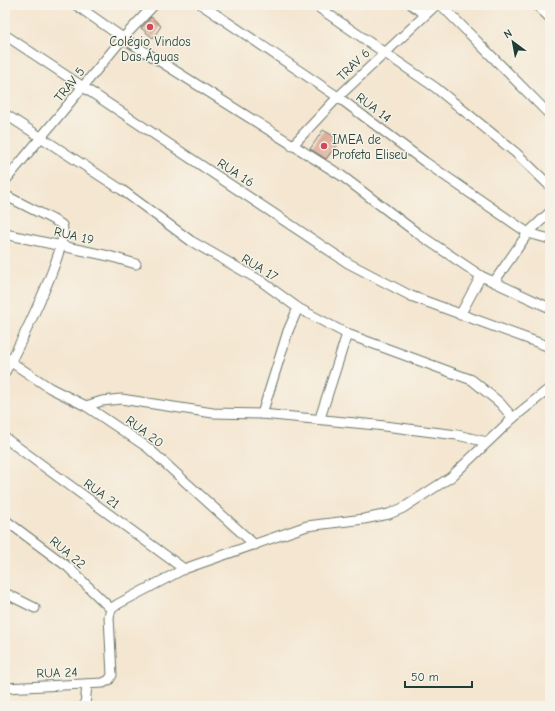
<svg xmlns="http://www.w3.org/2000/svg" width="555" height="711" viewBox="0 0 555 711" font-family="'Comic Neue',sans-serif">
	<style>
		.building { fill: #d9a08c }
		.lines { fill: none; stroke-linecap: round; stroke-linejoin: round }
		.minor-casing { stroke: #6a786b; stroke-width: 11 }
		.minor { stroke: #fff; stroke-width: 9 }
		.poi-dot { fill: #d1495b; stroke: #f7f3e8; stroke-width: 1.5 }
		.labels { text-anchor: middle; stroke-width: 3; stroke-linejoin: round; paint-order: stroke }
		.poi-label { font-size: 13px; fill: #1f3d34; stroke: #f7f3e8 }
		.street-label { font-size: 13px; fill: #1f3d34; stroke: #f7f3e8 }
	</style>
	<rect width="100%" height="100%" fill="#f7f3e8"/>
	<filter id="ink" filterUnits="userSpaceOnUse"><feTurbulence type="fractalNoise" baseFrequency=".025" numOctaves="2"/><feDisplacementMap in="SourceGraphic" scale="8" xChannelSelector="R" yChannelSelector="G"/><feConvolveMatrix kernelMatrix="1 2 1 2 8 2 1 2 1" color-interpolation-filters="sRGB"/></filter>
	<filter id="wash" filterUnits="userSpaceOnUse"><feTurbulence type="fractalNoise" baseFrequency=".012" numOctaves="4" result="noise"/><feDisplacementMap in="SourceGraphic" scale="16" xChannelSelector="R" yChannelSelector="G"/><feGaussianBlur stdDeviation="0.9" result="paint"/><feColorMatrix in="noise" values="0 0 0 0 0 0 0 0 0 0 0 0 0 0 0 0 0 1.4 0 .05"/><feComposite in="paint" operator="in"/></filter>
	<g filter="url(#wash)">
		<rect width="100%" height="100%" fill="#f4e6d0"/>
		<g id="blocks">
			<!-- building -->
			<g class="building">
				<polygon points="151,17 161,26 153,38 141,28"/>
				<polygon points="323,130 340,140 326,159 310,149"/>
			</g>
		</g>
	</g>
	<g filter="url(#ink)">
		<use href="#blocks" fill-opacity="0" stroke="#6a786b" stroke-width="1"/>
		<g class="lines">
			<defs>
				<g id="minor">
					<polyline points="76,5 123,38 342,176 417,233 481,276 550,308"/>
					<polyline points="202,5 338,97 425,162 528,233 550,239"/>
					<polyline points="315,5 436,88 516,153 550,186"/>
					<polyline points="412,5 425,14"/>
					<polyline points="441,5 550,115"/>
					<polyline points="537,5 550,18"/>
					<polyline points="5,35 348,263 411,296 550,347"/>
					<polyline points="5,114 122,190 191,241 261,281 298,308 347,334 472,380 500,403 513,418"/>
					<polyline points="292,146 338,97 436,5"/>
					<polyline points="5,181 123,38 154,5"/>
					<path d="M5,195C13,200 60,222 62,225C72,242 16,352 5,372"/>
					<polyline points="5,234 109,256 136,264"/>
					<polyline points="494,282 528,233 550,212"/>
					<polyline points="460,315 481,276"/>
					<polyline points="5,358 50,388 86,406 147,447 255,545"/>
					<polyline points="86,406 102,401 121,399 213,413 262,414 376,425 457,435 487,442"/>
					<polyline points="262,414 288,331 298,308"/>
					<polyline points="320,418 347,334"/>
					<polyline points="5,438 184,569"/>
					<polyline points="5,520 68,567 111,609"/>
					<polyline points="5,593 35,608"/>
					<polyline points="5,688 103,683 109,680 112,675 109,617 111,609 118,604 184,569 307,526 364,519 389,514 403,508 451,477 513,418 550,388"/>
					<polyline points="85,706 87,684"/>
				</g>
			</defs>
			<!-- minor casing -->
			<use href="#minor" class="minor-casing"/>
			<!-- minor -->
			<use href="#minor" class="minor"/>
		</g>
	</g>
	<!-- markers -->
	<g class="poi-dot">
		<circle cx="150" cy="27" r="4"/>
		<circle cx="324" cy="146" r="4"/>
	</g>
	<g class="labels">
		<!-- poi labels -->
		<g class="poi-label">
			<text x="150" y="46">Colégio Vindos<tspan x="150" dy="15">Das Águas</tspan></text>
			<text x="332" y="144" text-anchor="start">IMEA de<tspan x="332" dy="15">Profeta Eliseu</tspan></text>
		</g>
		<!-- street labels -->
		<g class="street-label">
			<text transform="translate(353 64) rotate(-44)" y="5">TRAV 6</text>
			<text transform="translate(69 84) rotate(-51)" y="5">TRAV 5</text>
			<text transform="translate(374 107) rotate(37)" y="5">RUA 14</text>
			<text transform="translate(236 172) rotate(33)" y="5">RUA 16</text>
			<text transform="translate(74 235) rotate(13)" y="5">RUA 19</text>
			<text transform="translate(260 267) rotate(31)" y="5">RUA 17</text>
			<text transform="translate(145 431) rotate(37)" y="5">RUA 20</text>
			<text transform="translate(102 493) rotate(36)" y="5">RUA 21</text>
			<text transform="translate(68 552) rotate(40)" y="5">RUA 22</text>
			<text transform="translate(57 672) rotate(-2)" y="5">RUA 24</text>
		</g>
	</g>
	<!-- margin -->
	<rect width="555" height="711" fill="none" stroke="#f7f3e8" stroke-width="20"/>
	<!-- north arrow -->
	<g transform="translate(513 42) rotate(328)" stroke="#f7f3e8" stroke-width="3" paint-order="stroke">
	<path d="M0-3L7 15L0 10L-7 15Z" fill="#1f3d34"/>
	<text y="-6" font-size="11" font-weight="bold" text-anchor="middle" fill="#1f3d34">N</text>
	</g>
	<!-- scale -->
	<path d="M405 681v6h67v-6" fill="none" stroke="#1f3d34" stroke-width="2"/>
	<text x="411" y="681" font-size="12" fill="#1f3d34" stroke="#f7f3e8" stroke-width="3" paint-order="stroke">50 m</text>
</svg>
